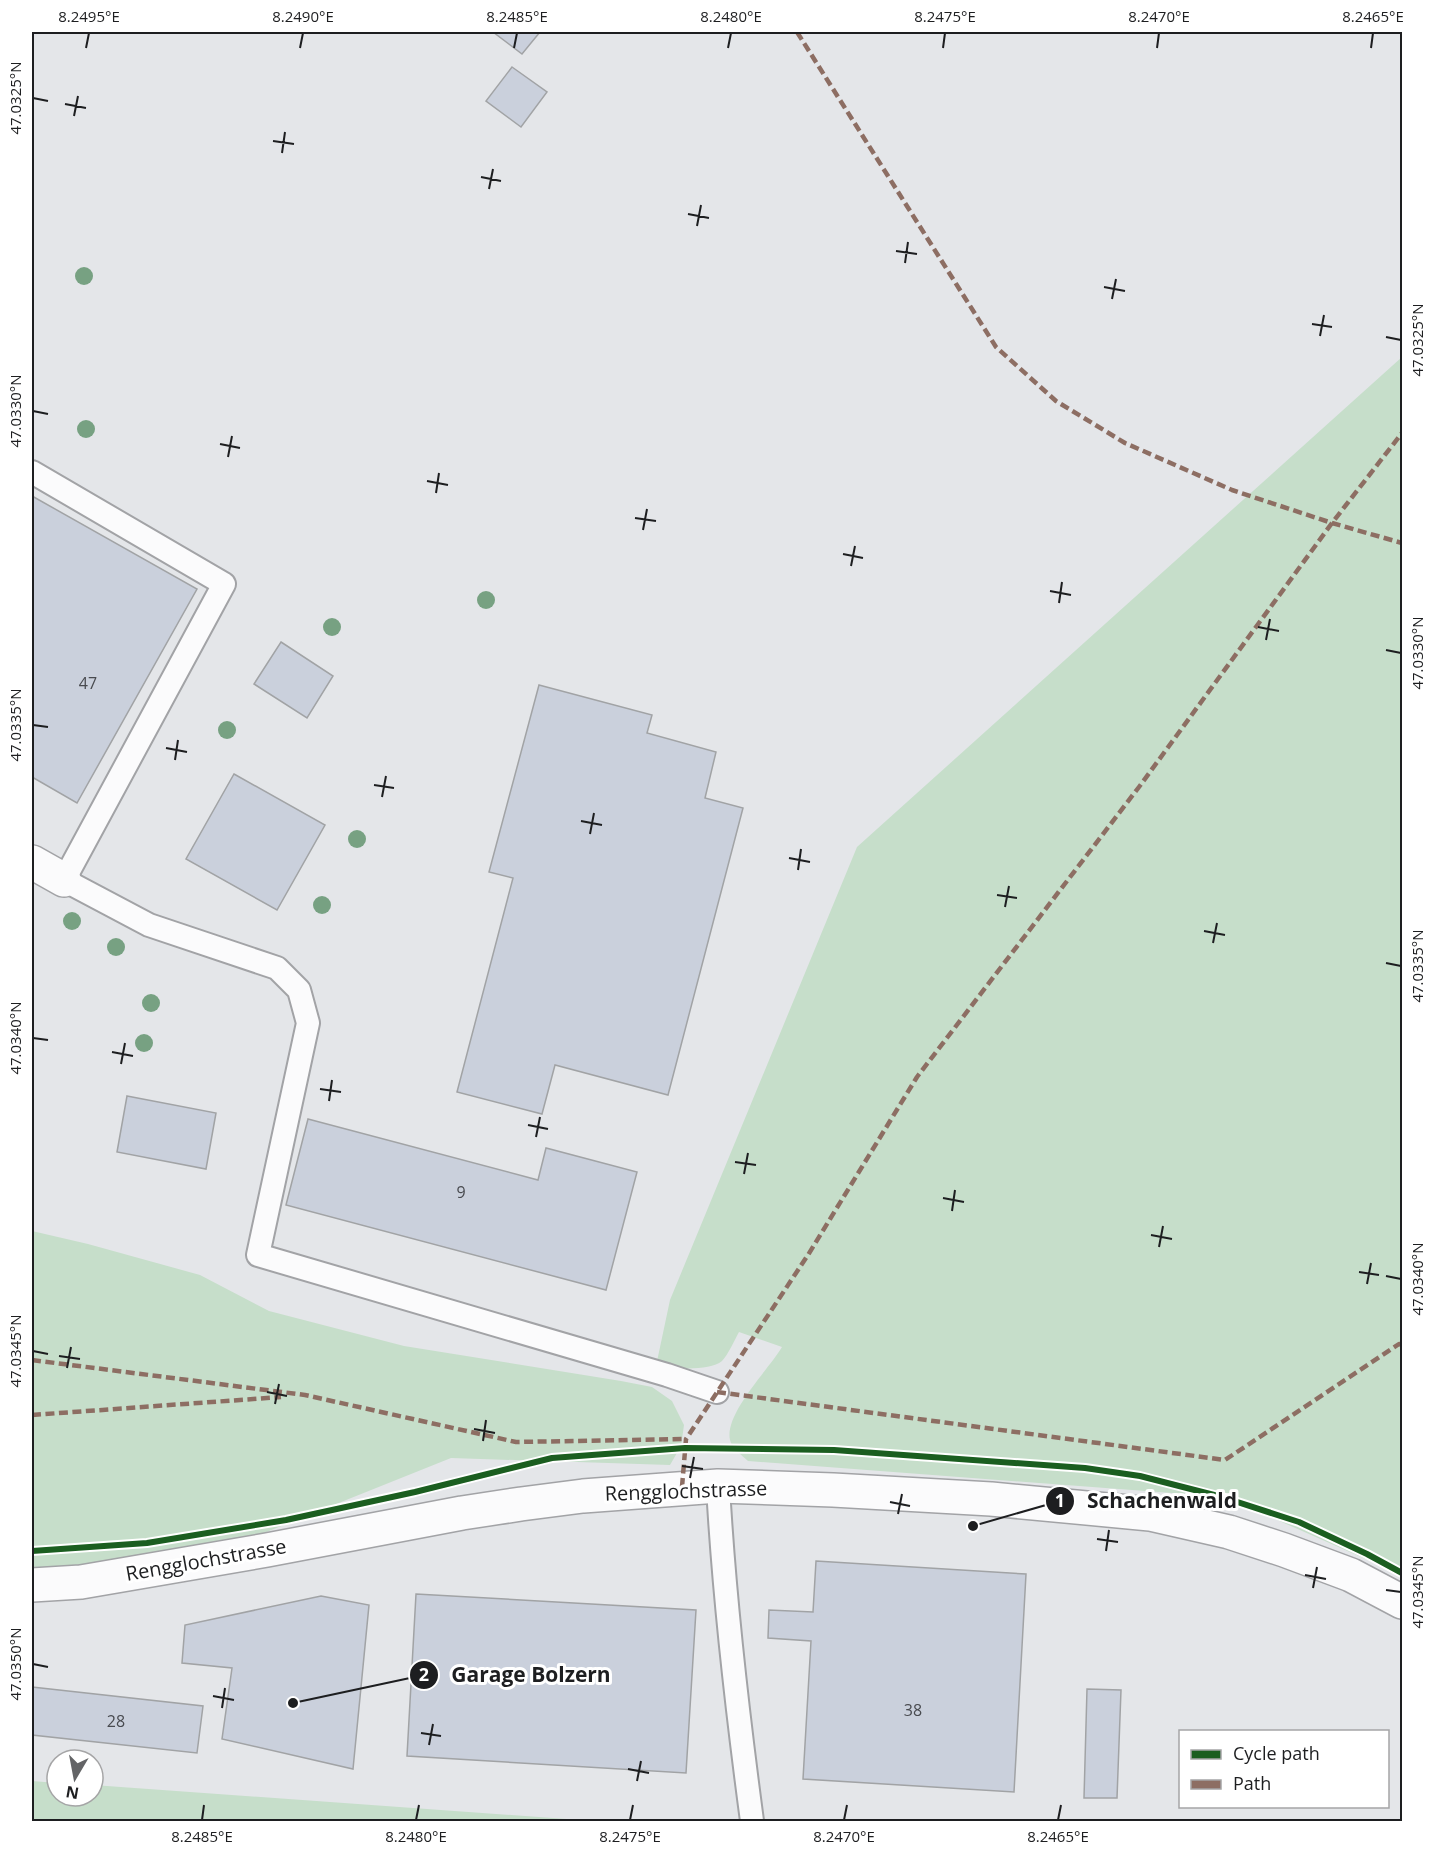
<svg xmlns="http://www.w3.org/2000/svg" width="1434" height="1853" viewBox="0 0 1434 1853" font-family="'Open Sans',sans-serif">
	<style>
		.green { fill: #c6deca }
		.building { fill: #cad0dc; stroke: #a1a3a5; stroke-width: 1.5 }
		.lines { fill: none; stroke-linecap: round; stroke-linejoin: round }
		.lane-casing { stroke: #a2a3a6; stroke-width: 26 }
		.street-casing { stroke: #a2a3a6; stroke-width: 36 }
		.primary-casing { stroke: #a2a3a6; stroke-width: 36 }
		.lane { stroke: #fbfbfc; stroke-width: 22 }
		.street { stroke: #fbfbfc; stroke-width: 33 }
		.primary { stroke: #fbfbfc; stroke-width: 33 }
		.quiet { stroke: #8d6e63; stroke-width: 4.5; stroke-dasharray: 9 4.5; stroke-linecap: butt }
		.cycleway-casing { stroke: #fff; stroke-width: 10 }
		.cycleway { stroke: #1b5e20; stroke-width: 6 }
		.tree { fill: #77a182 }
		.ticks { fill: none; stroke: #1d1e20; stroke-width: 2 }
		.labels { text-anchor: middle; stroke-width: 6; stroke-linejoin: round; paint-order: stroke }
		.number-label { font-size: 16px; fill: #484a4f }
		.street-label { font-size: 20px; fill: #1d1e20; stroke: #fff }
		.leader { fill: none; stroke: #1d1e20; stroke-width: 2 }
		.callout-dot { fill: #1d1e20; stroke: #fff; stroke-width: 2 }
		.mark-label { font-size: 18px; text-anchor: middle; font-weight: bold; fill: #fff }
		.callout-label { font-size: 21px; text-anchor: middle; font-weight: bold; fill: #1d1e20; stroke: #fff; stroke-width: 6; stroke-linejoin: round; paint-order: stroke }
		.neatline { fill: none; stroke: #1d1e20; stroke-width: 2 }
		.ticks-label { font-size: 15px; text-anchor: middle; fill: #1d1e20 }
	</style>
	<rect width="100%" height="100%" fill="#e4e6e9"/>
	<!-- green -->
	<g class="green">
		<path d="M1402,357V1575L1225,1497L748,1461C742,1455 732,1449 730,1440C724,1414 769,1369 782,1347L739,1332C735,1339 728,1355 722,1361C709,1372 672,1368 656,1366L670,1300L857,847Z"/>
		<polygon points="32,1231 88,1244 200,1275 269,1311 404,1346 621,1381 652,1387 672,1401 684,1425 681,1446 670,1465 451,1458 179,1567 32,1574"/>
		<polygon points="32,1781 57,1783 57,1796 93,1796 93,1785 594,1821 32,1821"/>
	</g>
	<!-- building -->
	<g class="building">
		<polygon points="493,32 540,32 522,54"/>
		<polygon points="512,67 547,92 521,127 486,101"/>
		<polygon points="32,496 197,589 77,803 32,777"/>
		<polygon points="281,642 333,676 307,718 254,684"/>
		<polygon points="539,685 652,715 647,733 716,752 705,798 743,808 668,1095 555,1065 542,1114 457,1092 513,878 489,872"/>
		<polygon points="234,774 325,825 277,910 186,859"/>
		<polygon points="127,1096 216,1113 206,1169 117,1152"/>
		<polygon points="308,1119 538,1180 546,1148 637,1172 606,1290 286,1205"/>
		<polygon points="816,1561 1026,1574 1014,1792 803,1779 811,1641 768,1638 769,1610 813,1612"/>
		<polygon points="416,1594 696,1610 686,1773 407,1756"/>
		<polygon points="321,1596 369,1605 353,1769 222,1739 232,1668 182,1663 185,1625"/>
		<polygon points="32,1687 203,1706 197,1753 32,1735"/>
		<polygon points="1087,1689 1121,1690 1117,1798 1084,1798"/>
	</g>
	<g class="lines">
		<defs>
			<g id="lane">
				<polyline points="32,472 224,584 64,880 149,925 277,968 299,990 308,1023 258,1255 667,1375 717,1392"/>
				<path d="M718,1486C724,1598 737,1709 752,1821"/>
			</g>
			<polyline id="street" points="32,862 64,880"/>
			<polyline id="primary" points="32,1585 81,1582 267,1550 462,1513 521,1504 583,1496 718,1486 833,1490 991,1499 1150,1514 1229,1532 1284,1550 1351,1575 1402,1602"/>
		</defs>
		<!-- lane casing -->
		<use href="#lane" class="lane-casing"/>
		<!-- street casing -->
		<use href="#street" class="street-casing"/>
		<!-- primary casing -->
		<use href="#primary" class="primary-casing"/>
		<!-- lane -->
		<use href="#lane" class="lane"/>
		<!-- street -->
		<use href="#street" class="street"/>
		<!-- primary -->
		<use href="#primary" class="primary"/>
		<!-- quiet -->
		<g class="quiet">
			<polyline points="797,32 996,347 1056,401 1125,443 1232,490 1332,523 1402,543"/>
			<polyline points="32,1360 305,1395 516,1442 686,1439"/>
			<polyline points="717,1392 1225,1460 1399,1344 1402,1345"/>
			<polyline points="32,1415 281,1397"/>
			<polyline points="682,1487 686,1439 808,1255 917,1077 1139,787 1332,523 1402,433"/>
			<polyline points="752,1821 752,1822"/>
		</g>
		<defs>
			<polyline id="cycleway" points="32,1551 147,1543 286,1520 415,1492 552,1458 685,1448 834,1450 1085,1468 1140,1476 1222,1497 1299,1522 1367,1554 1402,1573"/>
		</defs>
		<!-- cycleway casing -->
		<use href="#cycleway" class="cycleway-casing"/>
		<!-- cycleway -->
		<use href="#cycleway" class="cycleway"/>
	</g>
	<!-- trees -->
	<g class="tree">
		<circle cx="84" cy="276" r="9"/>
		<circle cx="86" cy="429" r="9"/>
		<circle cx="486" cy="600" r="9"/>
		<circle cx="332" cy="627" r="9"/>
		<circle cx="227" cy="730" r="9"/>
		<circle cx="357" cy="839" r="9"/>
		<circle cx="322" cy="905" r="9"/>
		<circle cx="72" cy="921" r="9"/>
		<circle cx="116" cy="947" r="9"/>
		<circle cx="151" cy="1003" r="9"/>
		<circle cx="144" cy="1043" r="9"/>
	</g>
	<!-- ticks -->
	<path class="ticks" d="M86,48L89,33M300,48L303,33M514,48L517,33M728,48L731,33M943,48L945,33M1157,48L1159,33M1371,48L1373,33M33,98L48,101M65,104L86,108M74,116L78,96M273,141L294,144M282,153L285,132M481,177L501,181M489,189L493,169M688,214L709,218M697,226L701,205M896,251L917,254M905,263L908,242M1104,287L1125,291M1112,299L1116,279M1312,324L1332,327M1320,336L1324,315M1386,337L1401,340M33,411L48,414M220,444L240,448M228,457L232,436M427,481L448,485M436,493L439,473M635,518L656,521M643,530L647,509M843,554L863,558M851,566L855,546M1050,591L1071,595M1059,603L1062,582M1258,627L1279,631M1266,640L1270,619M1386,650L1401,653M33,725L48,727M166,748L187,752M175,760L178,740M374,785L394,788M382,797L386,776M581,821L602,825M590,834L594,813M789,858L810,862M798,870L801,849M997,895L1017,898M1005,907L1009,886M1204,931L1225,935M1213,943L1217,923M1386,963L1401,966M33,1038L48,1040M112,1052L133,1056M121,1064L125,1043M320,1089L341,1092M329,1101L332,1080M528,1125L548,1129M536,1137L540,1117M735,1162L756,1165M744,1174L748,1153M943,1198L964,1202M952,1211L955,1190M1151,1235L1172,1239M1159,1247L1163,1226M1359,1272L1379,1275M1386,1276L1401,1279M1367,1284L1371,1263M33,1351L48,1354M59,1356L80,1359M67,1368L71,1347M267,1392L287,1396M275,1404L279,1384M474,1429L495,1433M483,1441L486,1420M682,1466L703,1469M690,1478L694,1457M890,1502L910,1506M898,1514L902,1494M1097,1539L1118,1542M1106,1551L1109,1530M1305,1575L1326,1579M1313,1588L1317,1567M1386,1590L1401,1592M33,1664L48,1667M213,1696L234,1700M222,1708L225,1688M421,1733L441,1736M429,1745L433,1724M628,1769L649,1773M637,1781L641,1761M202,1820L204,1805M416,1820L419,1805M630,1820L633,1805M844,1820L847,1805M1058,1820L1061,1805"/>
	<g class="labels">
		<!-- number labels -->
		<g class="number-label">
			<text x="88" y="689">47</text>
			<text x="461" y="1198">9</text>
			<text x="913" y="1716">38</text>
			<text x="116" y="1727">28</text>
		</g>
		<!-- street labels -->
		<g class="street-label">
			<text transform="translate(686 1491) rotate(-2)" y="7">Rengglochstrasse</text>
			<text transform="translate(206 1560) rotate(-10)" y="7">Rengglochstrasse</text>
		</g>
	</g>
	<!-- callouts -->
	<path class="leader" d="M973 1526L1060 1501M293 1703L424 1675"/>
	<g class="callout-dot">
		<circle cx="973" cy="1526" r="6"/>
		<circle cx="293" cy="1703" r="6"/>
		<circle cx="1060" cy="1501" r="15"/>
		<circle cx="424" cy="1675" r="15"/>
	</g>
	<g class="mark-label">
		<text x="1060" y="1507">1</text>
		<text x="424" y="1681">2</text>
	</g>
	<g class="callout-label">
		<text x="1162" y="1508">Schachenwald</text>
		<text x="531" y="1682">Garage Bolzern</text>
	</g>
	<!-- border -->
	<rect width="1434" height="1853" fill="none" stroke="#ffffff" stroke-width="66"/>
	<!-- legend -->
	<rect x="1179" y="1730" width="210" height="78" fill="#ffffff" stroke="#a5a5a6" stroke-width="1.5"/>
	<rect x="1191" y="1750" width="30" height="9" fill="#1b5e20" stroke="#a5a5a6" stroke-width="1.5"/>
	<text x="1233" y="1760" font-size="18" fill="#1d1e20">Cycle path</text>
	<rect x="1191" y="1780" width="30" height="9" fill="#8d6e63" stroke="#a5a5a6" stroke-width="1.5"/>
	<text x="1233" y="1790" font-size="18" fill="#1d1e20">Path</text>
	<!-- north arrow -->
	<g transform="translate(75 1778) rotate(190)"><circle r="28" fill="#ffffff" stroke="#a5a5a6" stroke-width="1.5"/>
	<path d="M0-4.5L10 22L0 15L-10 22Z" fill="#636466"/>
	<text y="-9" font-size="16" font-weight="bold" text-anchor="middle" fill="#1d1e20">N</text>
	</g>
	<rect x="33" y="33" width="1368" height="1787" class="neatline"/>
	<g class="ticks-label">
		<text x="89" y="22">8.2495°E</text>
		<text x="303" y="22">8.2490°E</text>
		<text x="517" y="22">8.2485°E</text>
		<text x="731" y="22">8.2480°E</text>
		<text x="945" y="22">8.2475°E</text>
		<text x="1159" y="22">8.2470°E</text>
		<text x="1373" y="22">8.2465°E</text>
		<text transform="translate(16 98) rotate(-90)" y="5">47.0325°N</text>
		<text transform="translate(1418 340) rotate(-90)" y="5">47.0325°N</text>
		<text transform="translate(16 411) rotate(-90)" y="5">47.0330°N</text>
		<text transform="translate(1418 653) rotate(-90)" y="5">47.0330°N</text>
		<text transform="translate(16 725) rotate(-90)" y="5">47.0335°N</text>
		<text transform="translate(1418 966) rotate(-90)" y="5">47.0335°N</text>
		<text transform="translate(16 1038) rotate(-90)" y="5">47.0340°N</text>
		<text transform="translate(1418 1279) rotate(-90)" y="5">47.0340°N</text>
		<text transform="translate(16 1351) rotate(-90)" y="5">47.0345°N</text>
		<text transform="translate(1418 1592) rotate(-90)" y="5">47.0345°N</text>
		<text transform="translate(16 1664) rotate(-90)" y="5">47.0350°N</text>
		<text x="202" y="1842">8.2485°E</text>
		<text x="416" y="1842">8.2480°E</text>
		<text x="630" y="1842">8.2475°E</text>
		<text x="844" y="1842">8.2470°E</text>
		<text x="1058" y="1842">8.2465°E</text>
	</g>
</svg>
